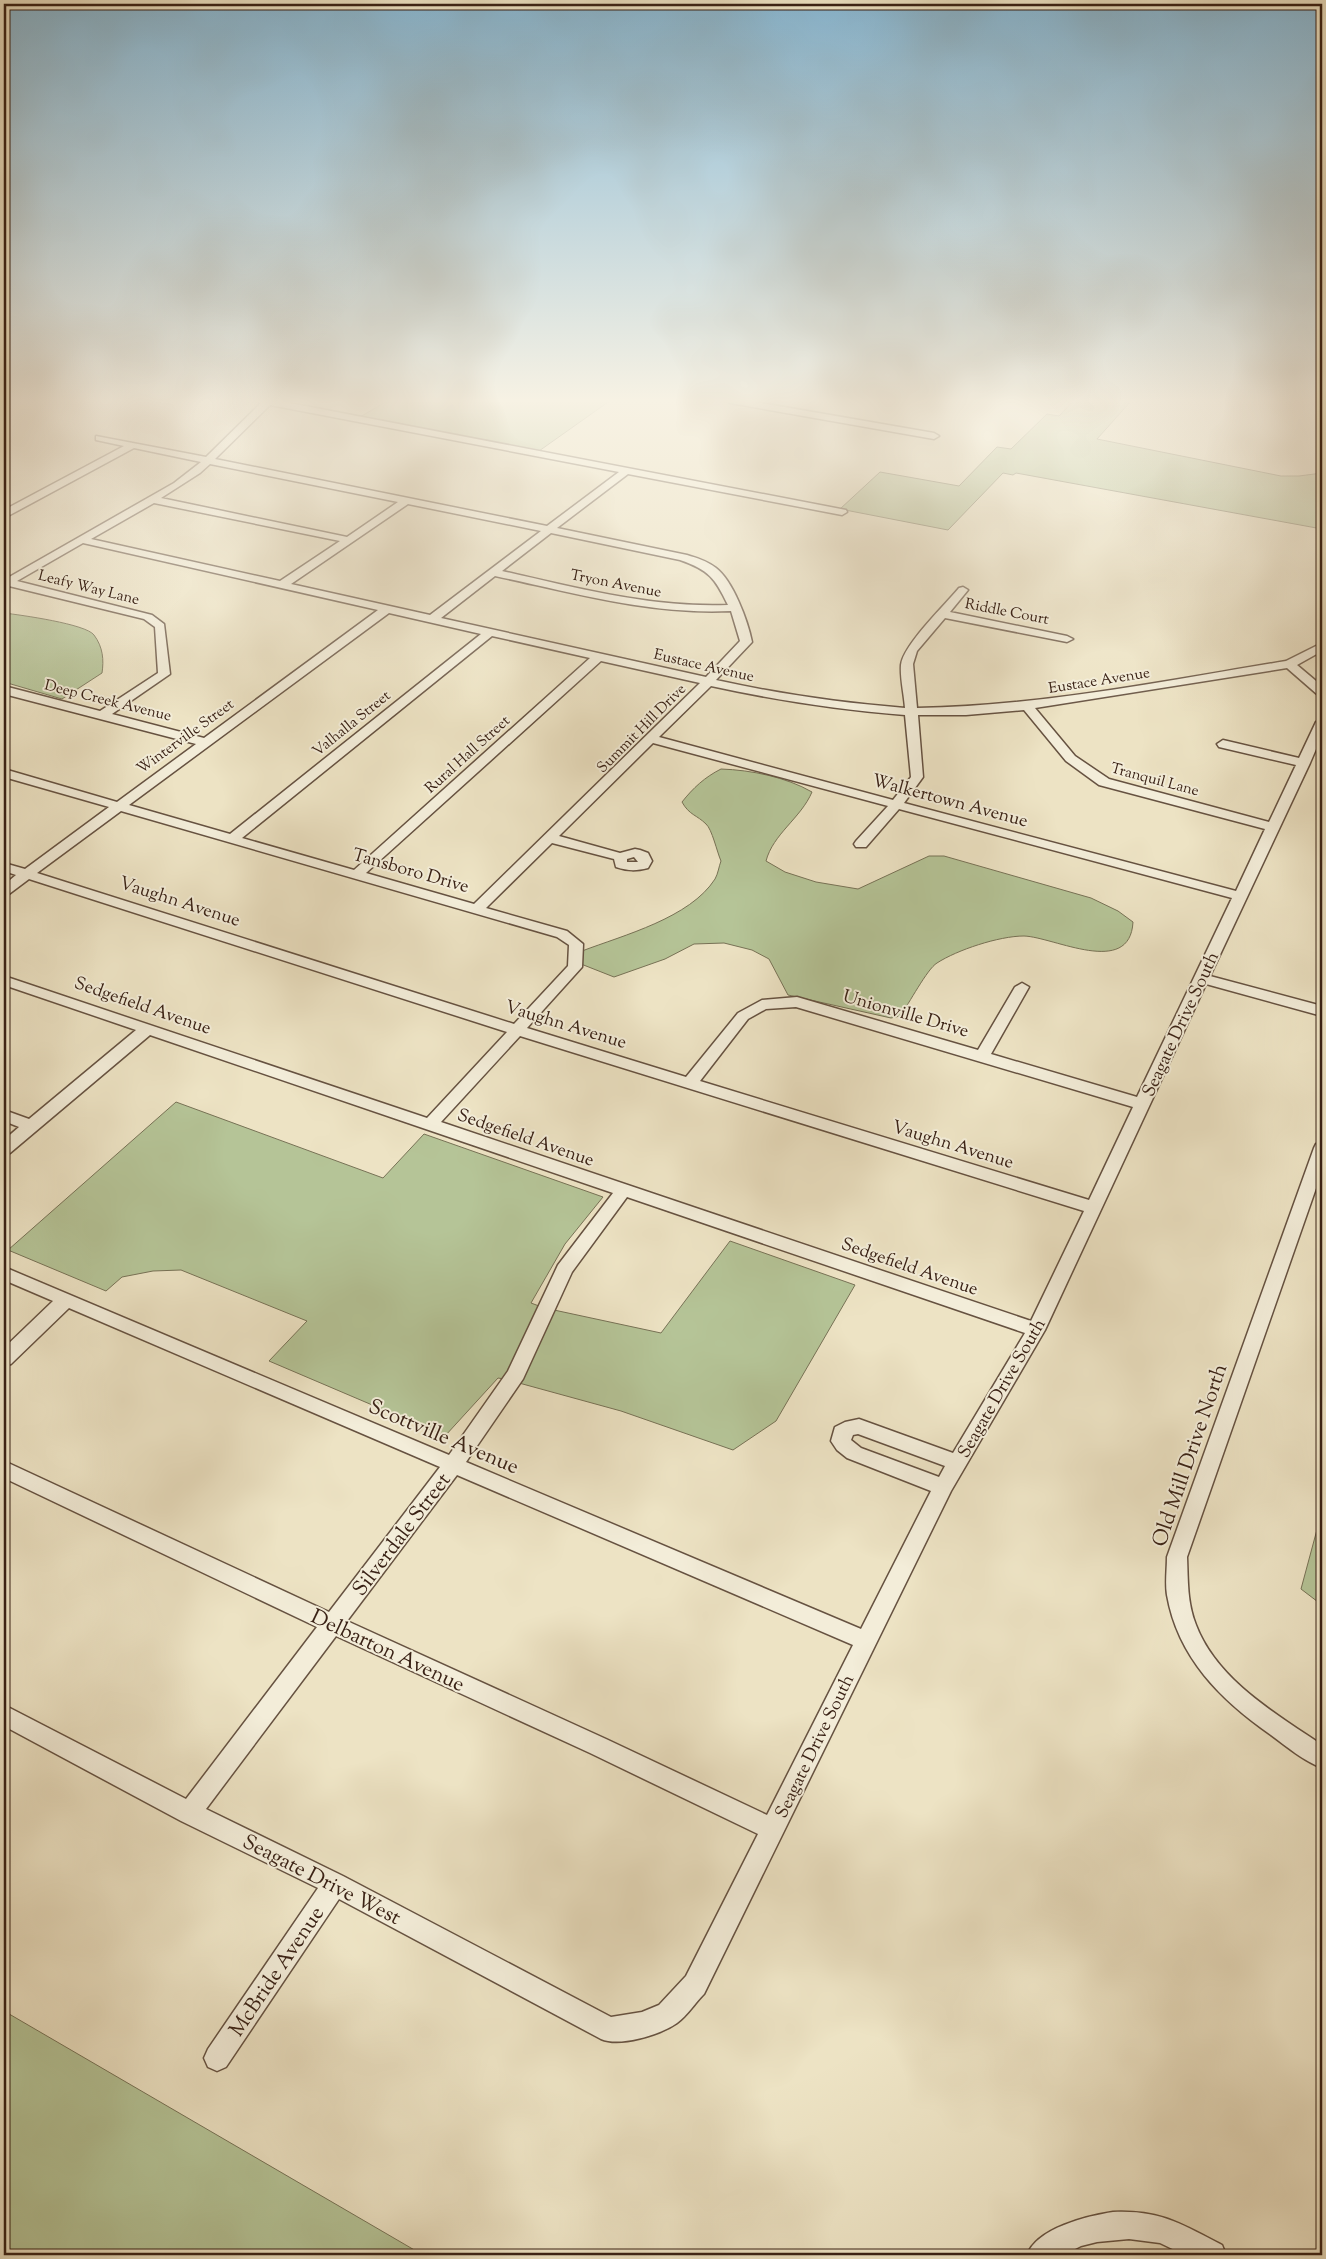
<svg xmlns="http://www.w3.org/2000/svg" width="1326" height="2259" viewBox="0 0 1326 2259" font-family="'Sorts Mill Goudy',serif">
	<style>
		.green { fill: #b5c497; stroke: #777256 }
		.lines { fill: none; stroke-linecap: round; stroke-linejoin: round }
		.minor-casing { stroke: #665241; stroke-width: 3 }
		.minor { fill: #f3edd9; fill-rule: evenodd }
		.labels { text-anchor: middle; stroke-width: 4; stroke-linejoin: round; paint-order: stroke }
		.far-street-label { font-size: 15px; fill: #392115; stroke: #f3edd9 }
		.street-label { font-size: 18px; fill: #392115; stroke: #f3edd9 }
		.near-street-label { font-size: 21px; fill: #392115; stroke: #f3edd9 }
	</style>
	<rect width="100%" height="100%" fill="#ede3c4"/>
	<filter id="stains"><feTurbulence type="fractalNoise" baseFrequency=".004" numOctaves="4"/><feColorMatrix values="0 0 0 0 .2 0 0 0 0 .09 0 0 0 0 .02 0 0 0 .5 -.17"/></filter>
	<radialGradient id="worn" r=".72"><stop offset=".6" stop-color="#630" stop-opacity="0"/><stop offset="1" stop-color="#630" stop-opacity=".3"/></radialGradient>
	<!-- green -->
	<g class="green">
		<polygon points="389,400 611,400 539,451 360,417"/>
		<polygon points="1074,400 1132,400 1097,439 1281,476 1299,476 1322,473 1322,529 1016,473 1013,475 1003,473 948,530 840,509 880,472 959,486 997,447 1011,449 1047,414 1059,416"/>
		<path d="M4,613C21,615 86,624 94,635C103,647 104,660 102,673L62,699L4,682Z"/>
		<path d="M721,769C751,770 786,777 812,792C801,818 773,834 766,861L785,872L816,882L858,889L929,856H944L1091,898L1118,911L1133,922C1130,978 1054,937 1024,936C999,936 957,950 937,963C927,969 909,1004 900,1016L891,1018L788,995L769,959L752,950L724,943L694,944L665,959L614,977L581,964L582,951C624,935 690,918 715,879C718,874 719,866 721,861C717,852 712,829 706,824C697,815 689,815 682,802C693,788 705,777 721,769Z"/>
		<polygon points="176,1102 383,1178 424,1134 603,1197 565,1244 531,1303 539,1306 509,1372 504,1379 498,1378 445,1436 269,1361 307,1321 181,1270 153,1271 122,1277 106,1291 8,1250"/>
		<polygon points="730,1241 855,1285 776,1421 733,1450 621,1411 519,1383 554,1310 661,1333"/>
		<polygon points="1322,1511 1322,1605 1301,1589"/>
		<polygon points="4,2011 423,2255 4,2255"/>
	</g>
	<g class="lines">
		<defs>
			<g id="minor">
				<path d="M254,400H274L846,510L847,512L842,515L628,474L557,528L687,555C697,558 707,561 716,568C733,581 748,621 752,642L716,680C779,694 841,703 905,708C904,694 900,678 901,665C903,645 946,604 959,588L963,587L968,590L950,612L1067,636L1073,639L1067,642L945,618L917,651L913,664L917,708C1041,706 1164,681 1286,661L1322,643V651L1297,665L1322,686V696L1318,695L1287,668L1035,708L1075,756L1109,779L1269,822L1296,765L1219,747L1217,744L1223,740L1299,758L1316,722L1322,718V735L1310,763L1210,976L1322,1006V1016L1206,984L1045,1330L951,1491L704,1994C695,2003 687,2016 677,2023C660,2035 620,2047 601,2039L339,1899L226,2067L217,2071L208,2067L204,2058L208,2049L318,1888L181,1821L4,1726V1705L186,1799L317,1627L4,1478V1461L329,1612L440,1467L69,1308L11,1364L4,1366V1348L53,1301L4,1280V1267L449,1455L508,1371L558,1265L613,1193L150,1035L10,1153L4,1154V1140L19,1127L4,1121V1110L29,1119L136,1030L4,985V976L427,1118L507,1032L29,879L9,894L4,895V885L16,875L4,871V863L25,869L109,807L4,777V769L117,802L196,744L4,694V686L100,711L158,673L155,627L144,619L9,586L4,587V580L174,483L201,462L134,448L8,516L4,517V510L124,446L96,440V436L206,457L261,403ZM270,405L619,472L547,526L215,459ZM210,464L398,502L347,537L161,498L200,473ZM154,503L340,541L280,581L91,539ZM408,504L541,531L430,615L291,584ZM551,533L680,560C709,570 715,578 728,605C651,608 577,588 502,571ZM83,543L378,610L204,738L112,714L170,674L164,624L152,615L17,581ZM495,576C574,593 650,615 731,611L740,641L706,677L441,618ZM389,613L481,634L230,834L129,805ZM492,636L590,658L354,870L242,838ZM601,661L700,683L474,904L366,873ZM711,686C775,700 840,710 905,715L911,777L893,800L659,737ZM1024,710L1066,761L1099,785L1265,829L1236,891L904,803L923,777L918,715H966ZM653,743L888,806L856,841L854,844L856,847H866L899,809L1232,898L1137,1097L991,1054L1029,987L1022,983L1015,987L978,1050L797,997L762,1000L738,1013L686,1077L527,1028L582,967L583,944L567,931L486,908L552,843L614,859L616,867C628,871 636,871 648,868L652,861L648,853L640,850L635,849L620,853L559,836ZM121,811L557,937L569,945L568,966L514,1024L37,873ZM634,857L638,862H627V859ZM796,1007L1133,1107L1089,1200L700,1081L748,1019L766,1009ZM520,1036L1084,1211L1031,1321L441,1122ZM627,1197L1025,1333L953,1453L859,1419L845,1422L835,1427L831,1441L837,1450L847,1458L931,1491L861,1629L466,1462L523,1379L572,1272ZM858,1434L945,1466L939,1477L861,1448L851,1440L853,1435ZM457,1475L853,1645L767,1815L606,1739L347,1621ZM336,1636L590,1753L758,1834L686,1976L659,2005L642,2012L611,2017L343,1876L206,1809Z"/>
				<polygon points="726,400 744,400 934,433 939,436 934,439 730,403"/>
				<path d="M1322,1143V1171L1187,1557C1188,1580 1187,1603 1196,1625C1217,1680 1276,1714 1322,1745V1768C1304,1761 1287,1747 1271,1735C1221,1700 1178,1658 1167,1595C1165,1583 1167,1569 1167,1557L1314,1148L1316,1144Z"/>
				<path d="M1113,2212C1161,2210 1181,2224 1222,2245L1226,2255H1185L1160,2243L1129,2239L1097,2242L1081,2246L1063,2255H1027C1037,2228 1087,2216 1113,2212Z"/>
			</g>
		</defs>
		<!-- minor casing -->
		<use href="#minor" class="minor-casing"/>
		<!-- minor -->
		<use href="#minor" class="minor"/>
	</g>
	<!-- sky -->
	<linearGradient id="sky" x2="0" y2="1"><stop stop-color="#88b8d4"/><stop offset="0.56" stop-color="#f7f2e4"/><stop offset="1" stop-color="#f7f2e4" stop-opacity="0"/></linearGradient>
	<rect width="1326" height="716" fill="url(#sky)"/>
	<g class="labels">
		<!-- far-street labels -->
		<g class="far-street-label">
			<text transform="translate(616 583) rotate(11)" y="5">Tryon Avenue</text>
			<text transform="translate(89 587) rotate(14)" y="5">Leafy Way Lane</text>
			<text transform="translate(1007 611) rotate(11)" y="5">Riddle Court</text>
			<text transform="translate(704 665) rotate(13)" y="5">Eustace Avenue</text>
			<text transform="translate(1099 680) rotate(-9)" y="5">Eustace Avenue</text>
			<text transform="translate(108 700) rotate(14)" y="5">Deep Creek Avenue</text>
			<text transform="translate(351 723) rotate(-39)" y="5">Valhalla Street</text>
			<text transform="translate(641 728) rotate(-45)" y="5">Summit Hill Drive</text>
			<text transform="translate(185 736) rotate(-36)" y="5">Winterville Street</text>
			<text transform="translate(467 754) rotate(-42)" y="5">Rural Hall Street</text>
			<text transform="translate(1155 779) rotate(15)" y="5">Tranquil Lane</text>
		</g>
		<!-- street labels -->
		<g class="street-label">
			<text transform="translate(950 800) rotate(15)" y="6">Walkertown Avenue</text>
			<text transform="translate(411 870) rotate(16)" y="6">Tansboro Drive</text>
			<text transform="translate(180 901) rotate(18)" y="6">Vaughn Avenue</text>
			<text transform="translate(143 1005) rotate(19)" y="6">Sedgefield Avenue</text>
			<text transform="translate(906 1013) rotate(16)" y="6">Unionville Drive</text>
			<text transform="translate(566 1024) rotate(17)" y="6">Vaughn Avenue</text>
			<text transform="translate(1180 1024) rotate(-65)" y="6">Seagate Drive South</text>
			<text transform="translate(526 1137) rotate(19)" y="6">Sedgefield Avenue</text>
			<text transform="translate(953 1144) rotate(17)" y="6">Vaughn Avenue</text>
			<text transform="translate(910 1266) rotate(19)" y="6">Sedgefield Avenue</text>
			<text transform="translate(1001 1388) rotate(-60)" y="6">Seagate Drive South</text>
			<text transform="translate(814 1746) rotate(-64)" y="6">Seagate Drive South</text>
		</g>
		<!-- near-street labels -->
		<g class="near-street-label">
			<text transform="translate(444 1436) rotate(23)" y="7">Scottville Avenue</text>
			<text transform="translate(1189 1455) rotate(-71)" y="7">Old Mill Drive North</text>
			<text transform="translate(401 1534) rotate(-53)" y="7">Silverdale Street</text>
			<text transform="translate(388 1650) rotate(25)" y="7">Delbarton Avenue</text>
			<text transform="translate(322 1879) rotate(27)" y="7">Seagate Drive West</text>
			<text transform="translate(276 1971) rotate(-56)" y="7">McBride Avenue</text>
		</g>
	</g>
	<!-- margin -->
	<rect width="1326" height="2259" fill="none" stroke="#ede3c4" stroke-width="20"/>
	<rect x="5" y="5" width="1316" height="2249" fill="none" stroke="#392115" stroke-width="2.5"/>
	<rect x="10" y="10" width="1306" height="2239" fill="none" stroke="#392115"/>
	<rect width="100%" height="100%" filter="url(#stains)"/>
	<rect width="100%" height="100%" fill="url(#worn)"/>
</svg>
